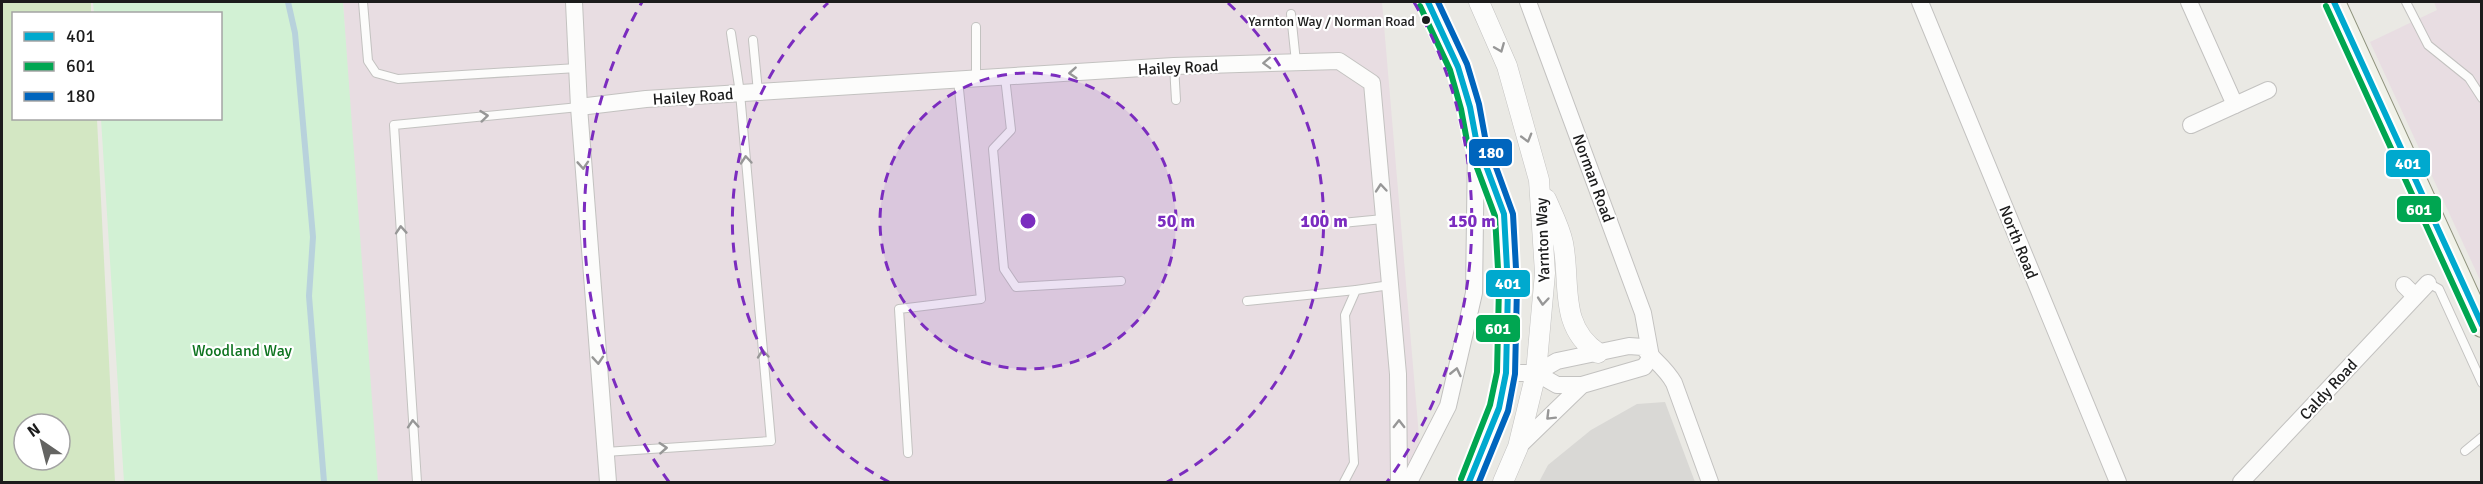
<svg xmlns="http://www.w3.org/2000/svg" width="2483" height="484" viewBox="0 0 2483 484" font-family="Signika,sans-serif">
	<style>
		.residential { fill: #d9d8d5 }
		.industrial { fill: #e8dde2 }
		.grass { fill: #d3e7c3; fill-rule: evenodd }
		.park { fill: #d2f1d4 }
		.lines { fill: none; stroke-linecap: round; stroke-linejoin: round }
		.stream { stroke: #b8d2dc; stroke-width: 6 }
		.service-casing { stroke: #c3c2c0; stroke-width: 10 }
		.minor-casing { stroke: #c3c2c0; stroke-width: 18 }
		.tertiary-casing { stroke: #c3c2c0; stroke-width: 21 }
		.secondary-casing { stroke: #8f937d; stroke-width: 24 }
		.service { stroke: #fcfcfb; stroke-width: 8 }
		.minor { stroke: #fcfcfb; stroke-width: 16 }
		.tertiary { stroke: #fcfcfb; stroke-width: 20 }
		.secondary { stroke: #f1f2e9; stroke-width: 22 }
		.bus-1-casing { stroke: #fff; stroke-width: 10 }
		.bus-2-casing { stroke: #fff; stroke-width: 10 }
		.bus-3-casing { stroke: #fff; stroke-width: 10 }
		.bus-1 { stroke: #00a9ce; stroke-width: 6 }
		.bus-2 { stroke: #00a651; stroke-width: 6 }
		.bus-3 { stroke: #0065bd; stroke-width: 6 }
		.oneway { stroke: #979797 }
		.ring { fill: none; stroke: #7b2cbf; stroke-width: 3; stroke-dasharray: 10 8 }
		.bus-dot { fill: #1c1c1c; stroke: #fff; stroke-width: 2 }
		.labels { text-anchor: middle; stroke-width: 4.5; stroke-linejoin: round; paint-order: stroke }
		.bus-label { font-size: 14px; fill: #1c1c1c; stroke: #fff; text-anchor: end }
		.street-label { font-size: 16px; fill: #1c1c1c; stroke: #fff }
		.park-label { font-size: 16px; fill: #0f7420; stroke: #fff }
		.centre { fill: #7b2cbf; stroke: #fff; stroke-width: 3 }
		.ring-label { font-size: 18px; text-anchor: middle; font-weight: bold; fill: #7b2cbf; stroke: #fff; stroke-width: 4.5; stroke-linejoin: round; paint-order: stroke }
		.line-badge { stroke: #fff; stroke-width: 2 }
		.badge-label { font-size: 16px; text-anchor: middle; font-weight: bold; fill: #fff }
	</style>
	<rect width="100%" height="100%" fill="#eae9e4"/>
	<!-- residential -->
	<polygon class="residential" points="1665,402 1695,482 1539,482 1548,465 1591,430 1637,404"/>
	<!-- industrial -->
	<g class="industrial">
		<polygon points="343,2 1382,2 1420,448 1394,482 374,482"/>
		<polygon points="2434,2 2481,2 2481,282 2370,42 2437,10"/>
	</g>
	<!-- grass -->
	<path class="grass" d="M2,2H91V13L14,14V118L97,119L115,482H2ZM24,424H60V460H24Z"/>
	<!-- park -->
	<polygon class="park" points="93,2 343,2 378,482 124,482 101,119 220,118 220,14 94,13"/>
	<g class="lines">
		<!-- stream -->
		<polyline class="stream" points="288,2 295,33 313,237 309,296 324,482"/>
		<defs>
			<g id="service">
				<polyline points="363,2 368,61 376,73 398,79 577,68"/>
				<polyline points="2406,2 2428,45 2469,78 2482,98"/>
				<polyline points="1291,14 1296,62"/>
				<polyline points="753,40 758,92"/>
				<polyline points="1174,66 1176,100"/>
				<polyline points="1005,77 1011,130 993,149 1004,269 1016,287 1121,281"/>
				<polyline points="976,78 976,27"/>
				<polyline points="1342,223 1383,219"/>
				<polyline points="2428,283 2439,289 2482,383"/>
				<polyline points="1247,301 1356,290"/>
				<polyline points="2465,451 2482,437"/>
				<polyline points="605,452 771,441 740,93 731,33"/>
				<polyline points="908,453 899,309 981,299 958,80"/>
				<polyline points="417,482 394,125 579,107"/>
				<polyline points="1344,482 1354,463 1345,315 1356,290 1390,285"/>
			</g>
			<g id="minor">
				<polyline points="574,2 579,107 608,482"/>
				<polyline points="1920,2 2118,482"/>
				<polyline points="2189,2 2235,105 2268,90"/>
				<polyline points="579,107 646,99 1174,66 1339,61 1372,83 1398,374 1399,482"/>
				<polyline points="2191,125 2235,105"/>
				<polyline points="2404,285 2415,296"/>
				<path d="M1506,373H1536L1557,361L1629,346L1643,347C1654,361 1665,367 1674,383L1710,482"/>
				<polyline points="1536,373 1557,385 1582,385"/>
				<polyline points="1518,447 1582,385 1644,367 1651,357 1643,313 1528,2"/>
				<polyline points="1409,482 1448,406 1474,293 1476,145"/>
				<polyline points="2241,482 2428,283"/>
			</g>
			<g id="tertiary">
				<polyline points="1428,2 1458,67 1470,107 1476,139 1504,214 1508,287 1506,373 1499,408 1469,482"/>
				<polyline points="1479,2 1507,66 1539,180 1545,273 1536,373 1518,447 1503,482"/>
				<path d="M1546,199C1552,213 1560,228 1563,243C1571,283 1558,326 1598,353"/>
			</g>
			<polyline id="secondary" points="2334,2 2482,326"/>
		</defs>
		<!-- service casing -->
		<use href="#service" class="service-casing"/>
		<!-- minor casing -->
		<use href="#minor" class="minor-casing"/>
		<!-- tertiary casing -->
		<use href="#tertiary" class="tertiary-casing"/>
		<!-- secondary casing -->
		<use href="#secondary" class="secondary-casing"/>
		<!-- service -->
		<use href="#service" class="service"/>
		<!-- minor -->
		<use href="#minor" class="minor"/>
		<!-- tertiary -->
		<use href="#tertiary" class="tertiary"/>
		<!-- secondary -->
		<use href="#secondary" class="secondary"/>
		<defs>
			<g id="bus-1">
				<polyline points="1428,2 1458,67 1470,107 1476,139 1504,214 1508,287 1506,373 1499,408 1469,482"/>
				<polyline points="2334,2 2482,325"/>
			</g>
			<g id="bus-2">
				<polyline points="1420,6 1450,70 1461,109 1467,141 1495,216 1499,287 1497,372 1490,405 1461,479"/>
				<polyline points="2326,6 2474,330"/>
			</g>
			<polyline id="bus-3" points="1438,2 1467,64 1479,104 1485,137 1513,214 1517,287 1515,374 1508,411 1479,482"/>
		</defs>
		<!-- bus-1 casing -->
		<use href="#bus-1" class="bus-1-casing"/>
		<!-- bus-2 casing -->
		<use href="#bus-2" class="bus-2-casing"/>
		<!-- bus-3 casing -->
		<use href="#bus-3" class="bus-3-casing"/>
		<!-- bus-1 -->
		<use href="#bus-1" class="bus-1"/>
		<!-- bus-2 -->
		<use href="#bus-2" class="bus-2"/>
		<!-- bus-3 -->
		<use href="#bus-3" class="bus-3"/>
	</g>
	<!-- one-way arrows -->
	<defs><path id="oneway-chevron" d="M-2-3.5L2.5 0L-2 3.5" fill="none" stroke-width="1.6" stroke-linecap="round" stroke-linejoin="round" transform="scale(1.5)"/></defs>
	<g class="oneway">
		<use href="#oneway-chevron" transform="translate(1500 48) rotate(68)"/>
		<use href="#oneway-chevron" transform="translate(1267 63) rotate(178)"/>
		<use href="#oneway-chevron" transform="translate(1073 73) rotate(176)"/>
		<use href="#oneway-chevron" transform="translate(484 116) rotate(-6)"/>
		<use href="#oneway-chevron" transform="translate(1527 138) rotate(74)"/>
		<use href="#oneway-chevron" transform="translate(746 160) rotate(-95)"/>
		<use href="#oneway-chevron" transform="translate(583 165) rotate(86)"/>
		<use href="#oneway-chevron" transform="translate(1381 188) rotate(-95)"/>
		<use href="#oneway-chevron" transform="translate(401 230) rotate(-94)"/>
		<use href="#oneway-chevron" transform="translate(1543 301) rotate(95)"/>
		<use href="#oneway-chevron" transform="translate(763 354) rotate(-95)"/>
		<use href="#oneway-chevron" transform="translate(598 360) rotate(86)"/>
		<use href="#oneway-chevron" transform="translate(1456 372) rotate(-77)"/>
		<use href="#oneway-chevron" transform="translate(1550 416) rotate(135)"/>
		<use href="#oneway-chevron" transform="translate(413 424) rotate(-94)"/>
		<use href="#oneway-chevron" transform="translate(1399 424) rotate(-90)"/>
		<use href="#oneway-chevron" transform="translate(663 448) rotate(-4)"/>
	</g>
	<!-- distance rings -->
	<circle cx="1028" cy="221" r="148" fill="#7b2cbf" fill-opacity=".12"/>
	<g class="ring">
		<circle cx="1028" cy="221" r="148"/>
		<path d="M889 482A296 296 0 0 1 828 3M1228 3A296 296 0 0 1 1167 482"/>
		<path d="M669 482A444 444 0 0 1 642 2M1414 2A444 444 0 0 1 1387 482"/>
	</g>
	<!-- markers -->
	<circle class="bus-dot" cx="1426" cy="20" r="5"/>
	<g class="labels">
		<!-- bus labels -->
		<g class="bus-label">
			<text x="1415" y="26">Yarnton Way / Norman Road</text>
		</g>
		<!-- street labels -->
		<g class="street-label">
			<text transform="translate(1178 67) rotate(-3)" y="6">Hailey Road</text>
			<text transform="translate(693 96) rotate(-4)" y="6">Hailey Road</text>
			<text transform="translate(1594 178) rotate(70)" y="6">Norman Road</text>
			<text transform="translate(1542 240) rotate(-92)" y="6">Yarnton Way</text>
			<text transform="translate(2019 242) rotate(68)" y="6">North Road</text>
			<text transform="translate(2328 389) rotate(-47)" y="6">Caldy Road</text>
		</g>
		<!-- park labels -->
		<g class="park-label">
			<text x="242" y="356">Woodland Way</text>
		</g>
	</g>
	<circle cx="1028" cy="221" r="9" class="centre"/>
	<g class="ring-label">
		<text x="1176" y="227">50 m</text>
		<text x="1324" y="227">100 m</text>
		<text x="1472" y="227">150 m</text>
	</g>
	<g class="line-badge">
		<rect x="1468" y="138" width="45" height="29" rx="6" fill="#0065bd"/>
		<rect x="2385" y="149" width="46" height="29" rx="6" fill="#00a9ce"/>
		<rect x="2396" y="195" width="46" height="28" rx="6" fill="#00a651"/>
		<rect x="1485" y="269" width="46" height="29" rx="6" fill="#00a9ce"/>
		<rect x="1475" y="314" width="46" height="29" rx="6" fill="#00a651"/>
	</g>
	<g class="badge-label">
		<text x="1491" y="158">180</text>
		<text x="2408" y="169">401</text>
		<text x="2419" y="215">601</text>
		<text x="1508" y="289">401</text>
		<text x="1498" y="334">601</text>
	</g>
	<!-- border -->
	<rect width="2483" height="484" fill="none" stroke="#1c1c1c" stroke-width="6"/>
	<!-- legend -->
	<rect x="12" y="12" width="210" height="108" fill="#ffffff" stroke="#a4a4a4" stroke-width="1.5"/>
	<rect x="24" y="32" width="30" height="9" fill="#00a9ce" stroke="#a4a4a4" stroke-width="1.5"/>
	<text x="66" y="42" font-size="18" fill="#1c1c1c">401</text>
	<rect x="24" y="62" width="30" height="9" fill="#00a651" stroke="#a4a4a4" stroke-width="1.5"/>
	<text x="66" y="72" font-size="18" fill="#1c1c1c">601</text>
	<rect x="24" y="92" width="30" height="9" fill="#0065bd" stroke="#a4a4a4" stroke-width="1.5"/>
	<text x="66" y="102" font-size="18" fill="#1c1c1c">180</text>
	<!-- north arrow -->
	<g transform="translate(42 442) rotate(325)"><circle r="28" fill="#ffffff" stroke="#a4a4a4" stroke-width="1.5"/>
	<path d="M0-4.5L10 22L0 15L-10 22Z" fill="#646462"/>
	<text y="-9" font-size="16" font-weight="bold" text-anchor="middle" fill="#1c1c1c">N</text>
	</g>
</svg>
